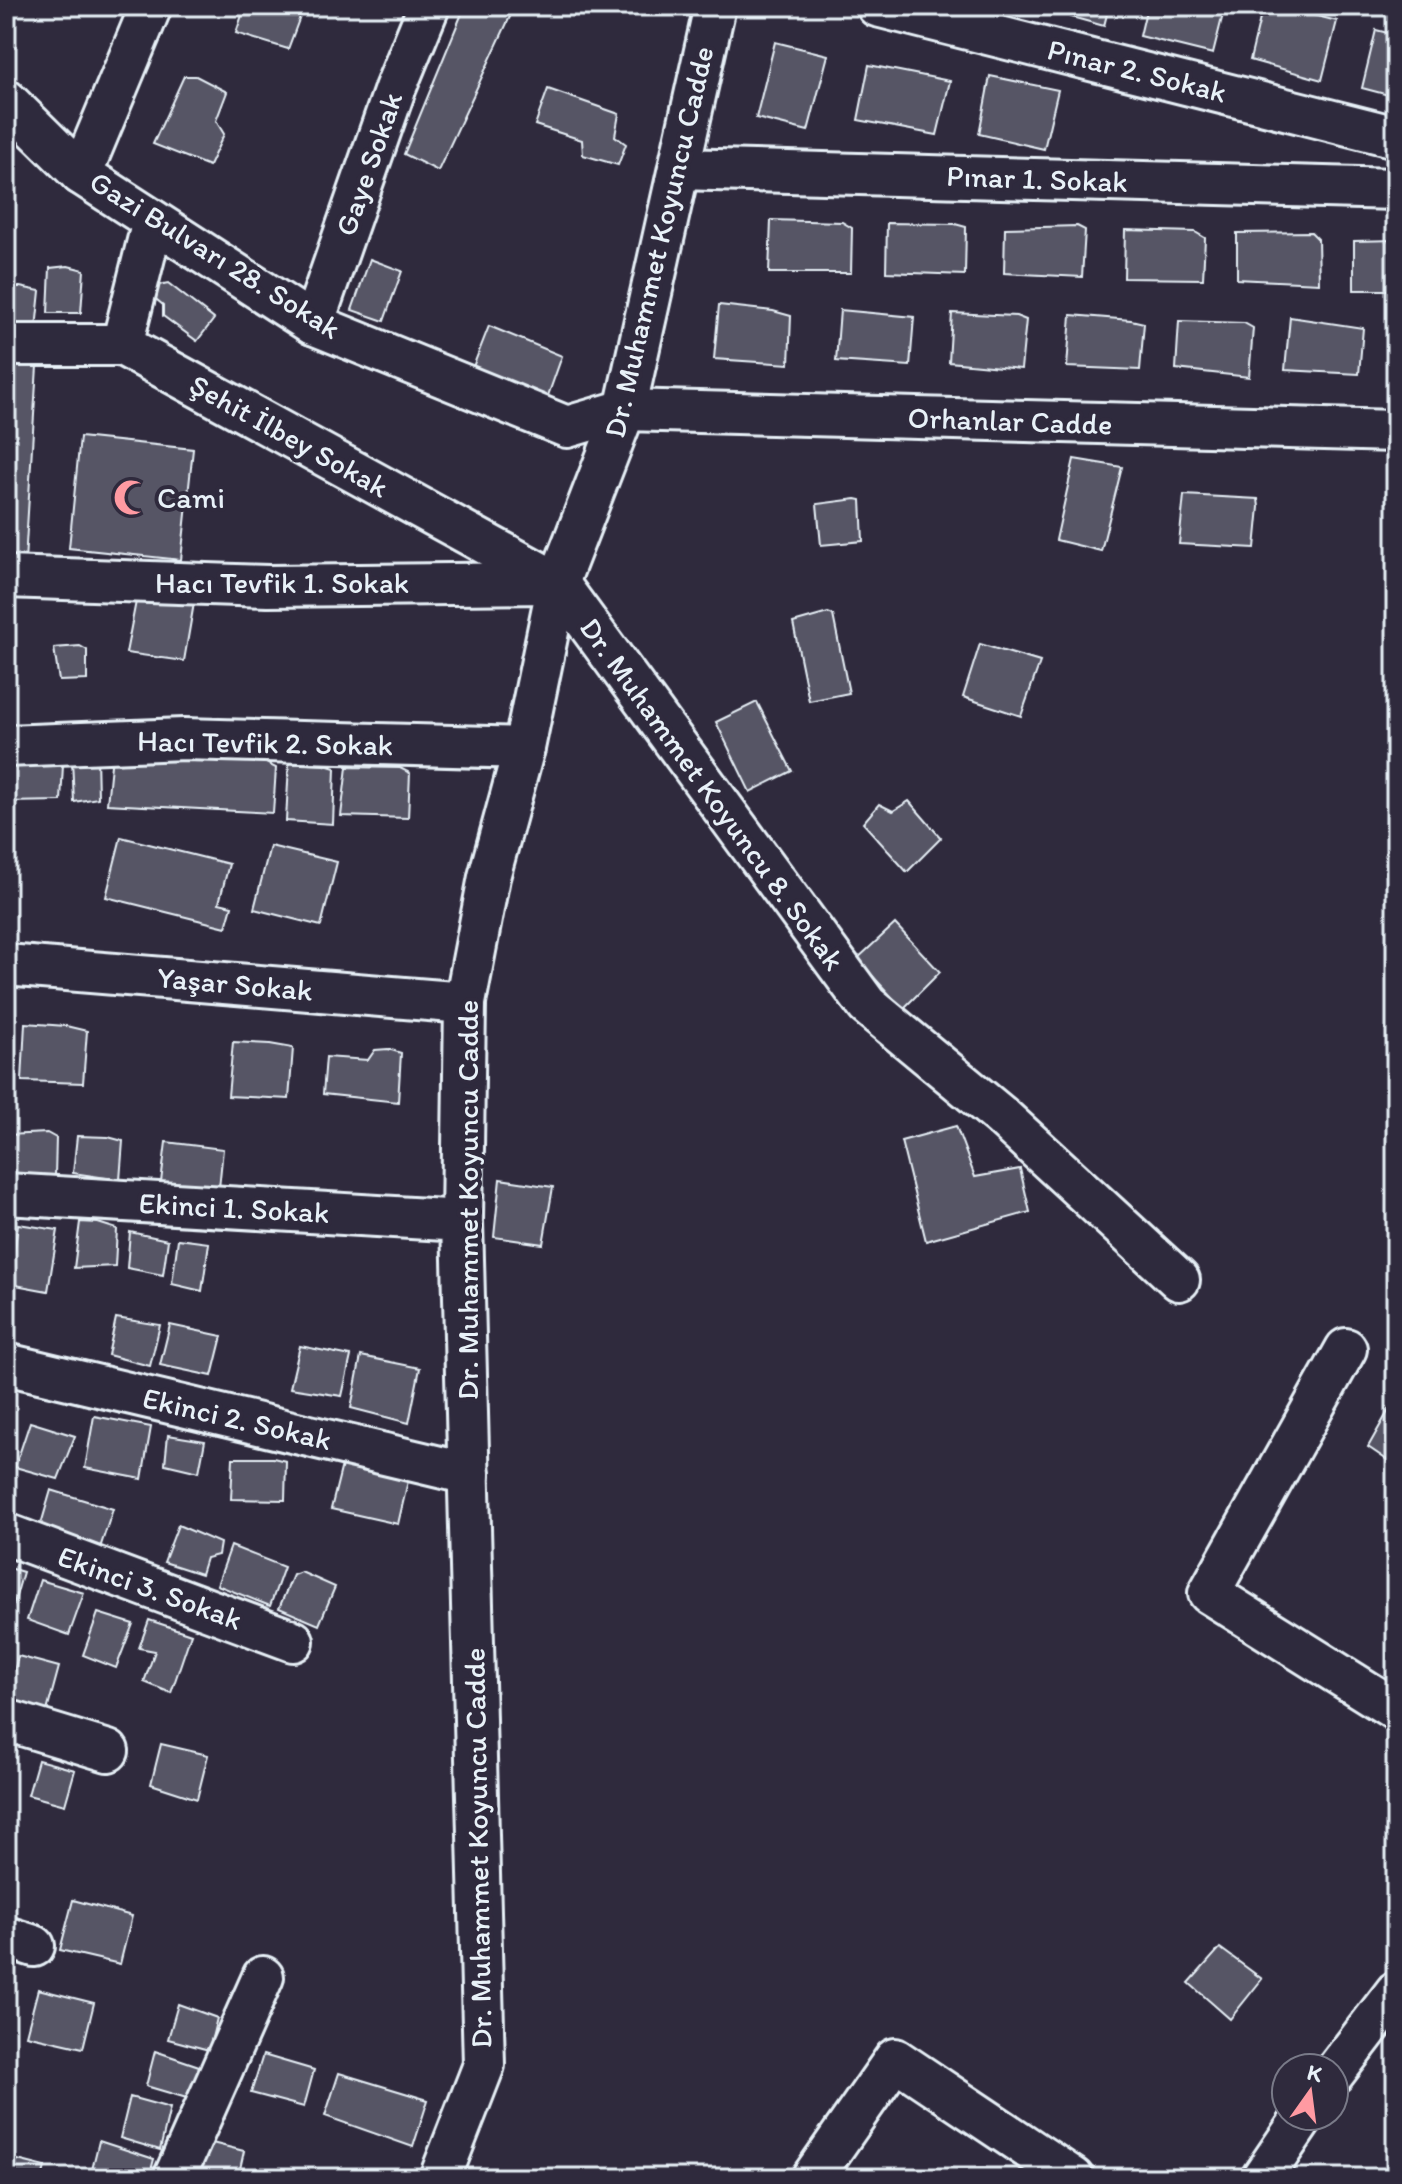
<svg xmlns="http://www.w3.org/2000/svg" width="1402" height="2184" viewBox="0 0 1402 2184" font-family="Itim,sans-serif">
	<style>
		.building { fill: #575565; stroke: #e8f1f8; stroke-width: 2 }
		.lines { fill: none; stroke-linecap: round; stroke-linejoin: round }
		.minor-casing { stroke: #e8f1f8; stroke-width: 46 }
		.minor { stroke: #2f2a3d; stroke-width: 40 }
		.labels { text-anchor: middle; stroke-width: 8; stroke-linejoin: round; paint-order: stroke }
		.street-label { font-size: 30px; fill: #e8f1f8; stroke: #2f2a3d }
		.poi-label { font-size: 30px; fill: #e8f1f8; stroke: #2f2a3d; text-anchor: start }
	</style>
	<rect width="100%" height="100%" fill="#2f2a3d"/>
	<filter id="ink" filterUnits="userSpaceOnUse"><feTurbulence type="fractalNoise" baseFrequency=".0125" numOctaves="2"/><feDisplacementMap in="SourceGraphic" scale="16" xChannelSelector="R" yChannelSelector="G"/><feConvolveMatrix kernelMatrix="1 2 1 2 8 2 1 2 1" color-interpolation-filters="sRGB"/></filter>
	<g filter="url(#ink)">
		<!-- building -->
		<g class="building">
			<polygon points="245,6 304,6 288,49 236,33"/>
			<polygon points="465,6 515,6 438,171 404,154"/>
			<polygon points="1032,6 1109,6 1104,26"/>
			<polygon points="1147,6 1225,6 1213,54 1140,36"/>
			<polygon points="1263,6 1278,6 1337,21 1322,80 1250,60"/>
			<polygon points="1376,30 1396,35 1396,97 1362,88"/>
			<polygon points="775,42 828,55 808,131 756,118"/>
			<polygon points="869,65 950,81 937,135 858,120"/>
			<polygon points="184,76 196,76 227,92 216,121 224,134 209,166 153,144"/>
			<polygon points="990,76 1058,90 1044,149 979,134"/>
			<polygon points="548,89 619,114 615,136 626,144 618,165 583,155 582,140 535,125"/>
			<polygon points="771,220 842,222 852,228 851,273 769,273"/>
			<polygon points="887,223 955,224 966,227 965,275 886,272"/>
			<polygon points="1077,226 1085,230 1082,277 1004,273 1005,228"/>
			<polygon points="1125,230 1195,232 1205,238 1203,279 1124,278"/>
			<polygon points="1311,232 1318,239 1319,283 1237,279 1237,233"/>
			<polygon points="1396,240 1396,290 1354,290 1354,241"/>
			<polygon points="370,259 402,271 384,321 352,310"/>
			<polygon points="68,266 84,270 81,313 48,313 50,268"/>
			<polygon points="168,283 214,319 197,341 163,316 163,305 151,295 159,285"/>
			<polygon points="6,287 20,287 40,291 35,338 6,334"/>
			<polygon points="719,305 773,311 791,316 789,364 714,359"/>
			<polygon points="840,310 914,317 910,366 836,361"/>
			<polygon points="952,313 1016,316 1026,320 1021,369 949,362"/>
			<polygon points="1071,315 1131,320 1144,323 1140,370 1067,367"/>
			<polygon points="1290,317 1363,328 1359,374 1285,370"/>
			<polygon points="1179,321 1244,323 1253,328 1249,377 1176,369"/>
			<polygon points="489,326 562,356 544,407 469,377"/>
			<polygon points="6,364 37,366 25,561 6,560"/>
			<polygon points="80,437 193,449 181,560 69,548"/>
			<polygon points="1074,459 1122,467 1101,551 1056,540"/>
			<polygon points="1184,495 1258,499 1259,507 1255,548 1179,544"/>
			<polygon points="856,499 861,500 863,541 821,545 817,504"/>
			<polygon points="137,596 194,603 184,661 126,653"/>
			<polygon points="828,613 833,615 849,693 809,701 793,623"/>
			<polygon points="980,644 1040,662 1021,716 963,697"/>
			<polygon points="80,646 87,650 87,680 59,681 54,648"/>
			<polygon points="757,702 792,771 750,792 716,722"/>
			<polygon points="97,755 98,798 74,802 72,759"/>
			<polygon points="112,755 260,760 276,768 273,813 107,804"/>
			<polygon points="52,758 63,765 61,801 6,802 6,760"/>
			<polygon points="289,763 325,765 335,768 333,824 286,821"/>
			<polygon points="347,767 400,768 410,773 408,818 341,816"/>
			<polygon points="909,801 941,838 907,872 863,823 879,804 893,811"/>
			<polygon points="121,837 229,864 219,903 232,906 226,927 106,897"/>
			<polygon points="270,846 337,862 321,926 254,909"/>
			<polygon points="895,924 940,972 903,1009 857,959"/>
			<polygon points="25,1023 66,1026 87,1031 83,1083 22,1081"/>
			<polygon points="233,1042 270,1044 293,1048 289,1099 228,1096"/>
			<polygon points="388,1049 401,1053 398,1102 323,1094 326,1057 368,1060 375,1050"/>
			<polygon points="956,1126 975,1177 1020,1169 1030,1212 926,1241 901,1141"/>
			<polygon points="47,1133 56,1138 55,1176 6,1176 6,1135"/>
			<polygon points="77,1136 108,1137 123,1141 120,1180 73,1173"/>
			<polygon points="166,1142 223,1149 219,1188 161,1182"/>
			<polygon points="500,1179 553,1187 543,1244 494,1237"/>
			<polygon points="80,1222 98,1223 117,1229 115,1266 74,1268"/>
			<polygon points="18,1224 58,1230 48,1291 10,1284"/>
			<polygon points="130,1232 168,1240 163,1275 127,1268"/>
			<polygon points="178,1239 209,1243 202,1291 172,1284"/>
			<polygon points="116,1318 160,1325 150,1366 108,1355"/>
			<polygon points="170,1325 222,1336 212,1376 160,1365"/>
			<polygon points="300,1346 351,1356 342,1396 290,1388"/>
			<polygon points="361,1356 420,1368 409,1423 351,1408"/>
			<polygon points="1394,1401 1396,1403 1396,1466 1368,1447"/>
			<polygon points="94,1416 151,1427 142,1479 85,1468"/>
			<polygon points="30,1422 75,1436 58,1479 15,1467"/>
			<polygon points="168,1435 205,1441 199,1472 165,1464"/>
			<polygon points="233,1458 273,1458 286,1461 285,1500 231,1499"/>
			<polygon points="342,1465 408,1481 398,1524 331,1509"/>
			<polygon points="51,1490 113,1509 97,1557 37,1538"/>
			<polygon points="178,1525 220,1543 218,1555 206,1558 201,1574 164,1562"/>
			<polygon points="231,1546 284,1567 270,1606 217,1585"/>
			<polygon points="6,1567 23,1572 10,1617 6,1616"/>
			<polygon points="301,1572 335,1587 319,1625 279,1608 293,1575"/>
			<polygon points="40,1580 84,1593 69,1635 27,1620"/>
			<polygon points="98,1613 133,1624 116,1668 83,1655"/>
			<polygon points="149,1620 191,1634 171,1693 144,1682 155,1651 139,1648"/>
			<polygon points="18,1656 59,1667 46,1715 6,1705"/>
			<polygon points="161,1744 208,1755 197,1799 151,1784"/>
			<polygon points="6,1749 13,1751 6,1778"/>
			<polygon points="38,1760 75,1770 65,1805 28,1795"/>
			<polygon points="73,1900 132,1916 120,1964 60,1950"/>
			<polygon points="1220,1948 1262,1979 1230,2019 1189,1983"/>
			<polygon points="38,1989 94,2003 83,2048 26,2035"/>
			<polygon points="178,2004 217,2018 209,2050 168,2039"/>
			<polygon points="155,2051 199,2066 190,2099 146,2086"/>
			<polygon points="263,2055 314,2070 304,2107 251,2093"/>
			<polygon points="339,2073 428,2100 413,2147 325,2116"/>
			<polygon points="130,2097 170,2108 160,2150 120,2138"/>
			<polygon points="200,2140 244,2151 238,2178 191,2178"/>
			<polygon points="99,2141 154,2159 149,2178 90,2178"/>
			<polygon points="6,2157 45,2167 42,2178 6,2178"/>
		</g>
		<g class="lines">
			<defs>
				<g id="minor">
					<polyline points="877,6 1396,137"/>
					<polyline points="6,100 81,174 313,324 567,427 625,410 1396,431"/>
					<polyline points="679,169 1396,189"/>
					<polyline points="81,174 151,6"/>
					<polyline points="313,324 395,89 429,6"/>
					<polyline points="6,345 122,345 558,583 867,1005 1001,1116 1179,1280"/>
					<polyline points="122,345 153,221"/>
					<polyline points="6,577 268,586 554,583"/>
					<polyline points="6,746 184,739 524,748"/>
					<polyline points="6,965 465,1003"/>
					<polyline points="6,1194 462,1221"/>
					<polyline points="1346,1349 1209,1593 1396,1710"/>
					<polyline points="6,1364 469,1474"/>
					<polyline points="6,1534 293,1641"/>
					<polyline points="6,1720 108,1751"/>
					<polyline points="6,1937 34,1946"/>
					<polyline points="1334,2073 1396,1992"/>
					<polyline points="174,2178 263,1977"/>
					<polyline points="440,2178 484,2065 462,1221 465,1003 489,877 524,748 558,583 625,410 715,6"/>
					<polyline points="812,2178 895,2059 1073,2178"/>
					<polyline points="1262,2178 1304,2116"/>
				</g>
			</defs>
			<!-- minor casing -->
			<use href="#minor" class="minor-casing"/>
			<!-- minor -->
			<use href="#minor" class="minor"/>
		</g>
	</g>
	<!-- icons -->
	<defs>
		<symbol id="mosque-bare" viewBox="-9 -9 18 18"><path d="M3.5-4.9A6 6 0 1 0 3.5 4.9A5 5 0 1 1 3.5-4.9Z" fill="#ff9aa2" stroke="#2f2a3d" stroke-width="2.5" paint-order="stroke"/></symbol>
	</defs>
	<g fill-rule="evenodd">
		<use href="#mosque-bare" x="106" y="472" width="51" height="51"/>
	</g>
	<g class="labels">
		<!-- street labels -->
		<g class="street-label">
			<text transform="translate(1137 71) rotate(14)" y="10">Pınar 2. Sokak</text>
			<text transform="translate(369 164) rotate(-71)" y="10">Gaye Sokak</text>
			<text transform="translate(1037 179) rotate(2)" y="10">Pınar 1. Sokak</text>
			<text transform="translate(659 242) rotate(-77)" y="10">Dr. Muhammet Koyuncu Cadde</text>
			<text transform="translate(215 255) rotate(32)" y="10">Gazi Bulvarı 28. Sokak</text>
			<text transform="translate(1010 421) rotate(2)" y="10">Orhanlar Cadde</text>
			<text transform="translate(289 436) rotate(29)" y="10">Şehit İlbey Sokak</text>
			<text x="282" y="593">Hacı Tevfik 1. Sokak</text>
			<text transform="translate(265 743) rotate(1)" y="10">Hacı Tevfik 2. Sokak</text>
			<text transform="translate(712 794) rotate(54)" y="10">Dr. Muhammet Koyuncu 8. Sokak</text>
			<text transform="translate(235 984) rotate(5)" y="10">Yaşar Sokak</text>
			<text transform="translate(468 1200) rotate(-90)" y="10">Dr. Muhammet Koyuncu Cadde</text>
			<text transform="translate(234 1208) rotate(3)" y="10">Ekinci 1. Sokak</text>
			<text transform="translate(237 1419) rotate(13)" y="10">Ekinci 2. Sokak</text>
			<text transform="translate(150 1588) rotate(20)" y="10">Ekinci 3. Sokak</text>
			<text transform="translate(478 1848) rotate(-91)" y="10">Dr. Muhammet Koyuncu Cadde</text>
		</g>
		<!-- poi labels -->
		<g class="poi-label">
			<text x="157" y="508">Cami</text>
		</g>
	</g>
	<!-- margin -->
	<rect width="1402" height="2184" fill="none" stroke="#2f2a3d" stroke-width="32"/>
	<rect x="16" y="16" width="1370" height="2152" fill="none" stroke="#e8f1f8" stroke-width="3" filter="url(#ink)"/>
	<!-- north arrow -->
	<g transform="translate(1310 2092) rotate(14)"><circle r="38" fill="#2f2a3d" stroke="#797a88" stroke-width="2"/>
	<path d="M0-6L14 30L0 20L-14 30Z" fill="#ff9aa2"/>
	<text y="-12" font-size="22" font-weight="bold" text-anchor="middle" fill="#e8f1f8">K</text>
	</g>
</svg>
